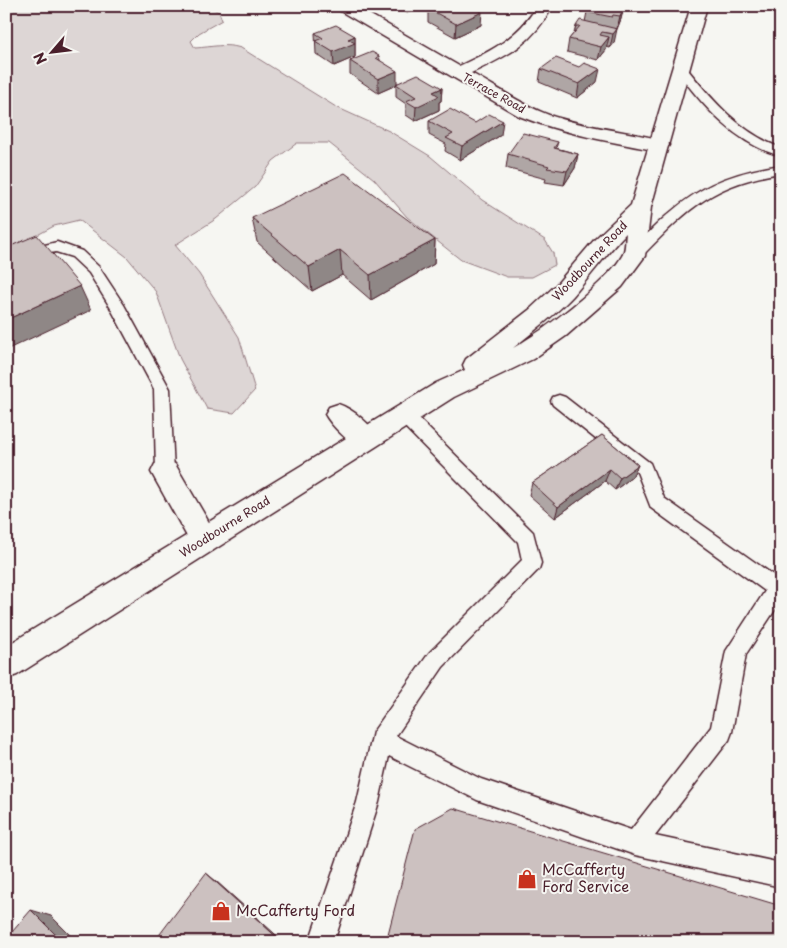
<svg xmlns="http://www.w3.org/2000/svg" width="787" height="948" viewBox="0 0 787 948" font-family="'Playpen Sans',sans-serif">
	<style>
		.green { fill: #ddd6d5; stroke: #947a80 }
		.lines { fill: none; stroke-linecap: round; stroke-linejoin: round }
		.service-casing { stroke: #4a1f2b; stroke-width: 3 }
		.minor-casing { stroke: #4a1f2b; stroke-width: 3 }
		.secondary-casing { stroke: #4a1f2b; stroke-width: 3 }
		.service { fill: #f6f6f2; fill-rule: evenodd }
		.minor { fill: #f6f6f2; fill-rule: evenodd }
		.secondary { fill: #f6f6f2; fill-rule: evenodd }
		.wall { fill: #afa6a5; stroke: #4a1f2b }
		.shaded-wall { fill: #8f8786; stroke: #4a1f2b }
		.building { fill: #ccc1c0; stroke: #4a1f2b }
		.labels { text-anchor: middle; stroke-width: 4; stroke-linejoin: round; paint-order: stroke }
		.far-street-label { font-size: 11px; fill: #4a1f2b; stroke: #f6f6f2 }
		.street-label { font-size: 12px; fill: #4a1f2b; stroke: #f6f6f2 }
		.near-poi-label { font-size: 15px; fill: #4a1f2b; stroke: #f6f6f2; text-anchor: start }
	</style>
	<rect width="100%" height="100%" fill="#f6f6f2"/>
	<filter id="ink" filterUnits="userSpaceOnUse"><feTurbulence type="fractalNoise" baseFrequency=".02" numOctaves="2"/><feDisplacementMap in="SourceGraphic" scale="10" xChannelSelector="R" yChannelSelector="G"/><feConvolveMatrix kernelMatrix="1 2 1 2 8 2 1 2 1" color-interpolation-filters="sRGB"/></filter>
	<g filter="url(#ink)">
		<!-- green -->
		<path class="green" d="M6,6H208L219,12L222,20L199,33L191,41L195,48C213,47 224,43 241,48L336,107L389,131L430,156L482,200L545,240L553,253L555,265L532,277H507L461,260L407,217L374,179L329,143H297L273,161L255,187L216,219L175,245L199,274L239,337L255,390L234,413L207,409L180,359L156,292L127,257L79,220L54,226L6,252V226L8,222L6,218Z"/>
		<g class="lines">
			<defs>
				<g id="service">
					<path d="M681,65L685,66C712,100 739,132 781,148V156C735,144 702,105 675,68Z"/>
					<path d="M781,165V173C710,184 687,210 639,259H629L627,256C633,246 645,237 653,228C695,188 724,174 781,165Z"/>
					<polygon points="57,242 82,251 99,267 124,305 170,389 174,472 171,477 165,479 159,477 156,472 154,389 110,307 89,273 72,257 56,252 32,257 6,267 6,257 24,250"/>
					<polygon points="559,395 565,397 650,463 664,498 776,577 781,575 781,601 746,654 732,732 729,740 655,836 781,863 781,887 635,855 477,800 389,756 379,802 334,942 309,942 357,802 373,732 429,653 522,560 518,542 398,420 396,415 398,410 404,409 410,410 533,532 541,563 539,569 443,667 396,736 481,779 631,830 711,727 726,651 765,591 651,508 637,472 553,405 551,401 553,397"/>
				</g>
				<g id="minor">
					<path d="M335,6H355L459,66C491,51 518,38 537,6H553C532,44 509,55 471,73C497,87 522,105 549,115C587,128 627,131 666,141L669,145L666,149L659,151C612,142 564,134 519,116L337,9Z"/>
					<path d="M338,404C353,409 372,425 379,439L375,446C371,448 368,450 364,449C352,447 330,424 325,414L329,407Z"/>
					<polygon points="165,461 175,464 214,531 219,540 214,549 204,553 194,549 151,472 155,464"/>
				</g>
				<path id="secondary" d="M691,6H707L651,207L645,256L622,287L566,336L533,359L454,397L17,675L6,679V646L436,383L465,370L463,365L466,359L529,310L556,285L595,239L631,205ZM626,233C625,240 626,250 622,256C607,283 542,332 513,348C534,331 555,315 573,296C591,275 607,253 626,233Z"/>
			</defs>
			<!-- service casing -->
			<use href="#service" class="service-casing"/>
			<!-- minor casing -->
			<use href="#minor" class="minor-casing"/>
			<!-- secondary casing -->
			<use href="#secondary" class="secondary-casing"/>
			<!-- service -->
			<use href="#service" class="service"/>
			<!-- minor -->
			<use href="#minor" class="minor"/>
			<!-- secondary -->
			<use href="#secondary" class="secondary"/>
		</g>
		<!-- wall -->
		<g class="wall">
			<polygon points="395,6 423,6 407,13"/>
			<polygon points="428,6 471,6 481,25 455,37 428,22"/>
			<polygon points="482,6 494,6 493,8"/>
			<polygon points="624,6 621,19 617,29 614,29 614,43 610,48 606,47 606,50 598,60 567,52 569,39 574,33 576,26 585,22 587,12"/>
			<polygon points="315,33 355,36 355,57 334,66 316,54"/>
			<polygon points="379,56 380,60 397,83 442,88 441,101 439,102 439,110 415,121 406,115 406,104 396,97 396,85 378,93 350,74 350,61"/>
			<polygon points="541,69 597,82 577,98 539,82"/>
			<polygon points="429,121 475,123 501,135 460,160 445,151 446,144 429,135"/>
			<polygon points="558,142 556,148 578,154 575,168 564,185 545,182 546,179 506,168 508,154"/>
			<polygon points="252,218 435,240 434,264 371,300 342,275 312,291 257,242"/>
			<polygon points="602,435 638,465 632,477 615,490 605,481 555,518 529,495 532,483"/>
		</g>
		<!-- shaded-wall -->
		<g class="shaded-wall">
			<polygon points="407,6 423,6 407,13"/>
			<polygon points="624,6 621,19 617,29 620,16"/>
			<polygon points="482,12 481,25 455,37 456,24"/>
			<polygon points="617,29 614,43 610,48 613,34"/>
			<polygon points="355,36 355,57 334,66 333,52 348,39"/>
			<polygon points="609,37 606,50 598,60 601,47"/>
			<polygon points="600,69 597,82 577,98 579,84"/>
			<polygon points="397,71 397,84 396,84 396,85 378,93 378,79"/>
			<polygon points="442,88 441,101 439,102 439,110 415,121 416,107 433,92"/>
			<polygon points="503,121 501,135 460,160 462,146"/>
			<polygon points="578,154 575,168 564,185 567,171"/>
			<polygon points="435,240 434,264 371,300 370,275"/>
			<polygon points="340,250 342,275 312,291 309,267"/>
			<polygon points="80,286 91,310 6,350 6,320"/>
			<polygon points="638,465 632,477 615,490 620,478"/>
			<polygon points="610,469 605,481 555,518 558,507"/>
			<polygon points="206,873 216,881 284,942 282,942"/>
			<polygon points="31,910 51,916 77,942 63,942"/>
		</g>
		<!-- building -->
		<g class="building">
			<polygon points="435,6 471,6 482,12 456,24 429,9"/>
			<polygon points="590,6 624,6 620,16 613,15 612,17 587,12"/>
			<polygon points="580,20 617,29 613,34 602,32 600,35 609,37 601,47 569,39 580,26 576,26"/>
			<polygon points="336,25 355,36 348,39 355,43 333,52 315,41 323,38 315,33"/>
			<polygon points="372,52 379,56 376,58 397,71 378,79 350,61"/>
			<polygon points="556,58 579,67 584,63 600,69 579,84 541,69"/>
			<polygon points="418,74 442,88 433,92 439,96 416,107 406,101 416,97 396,84"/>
			<polygon points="450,109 475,123 489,114 503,121 462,146 446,138 453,134 429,121"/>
			<polygon points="523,133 558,142 554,148 578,154 567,171 547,168 549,166 508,154"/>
			<polygon points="345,173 435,240 370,275 340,250 309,267 252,218"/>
			<polygon points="37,235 80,286 6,320 6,248"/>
			<polygon points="602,435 638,465 620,478 610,469 558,507 532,483"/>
			<polygon points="453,808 781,906 781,942 386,942 415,829"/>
			<polygon points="206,873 282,942 154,942"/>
			<polygon points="31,910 63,942 6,942 6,939"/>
		</g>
	</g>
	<!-- icons -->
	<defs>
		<symbol id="shop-bare" viewBox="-9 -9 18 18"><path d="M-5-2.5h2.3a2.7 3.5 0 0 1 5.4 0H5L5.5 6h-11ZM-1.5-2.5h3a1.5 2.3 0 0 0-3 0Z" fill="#c8321e" stroke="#f6f6f2" stroke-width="2.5" paint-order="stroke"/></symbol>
	</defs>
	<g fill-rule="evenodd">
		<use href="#shop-bare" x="513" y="865" width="28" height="28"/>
		<use href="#shop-bare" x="207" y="897" width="28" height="28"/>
	</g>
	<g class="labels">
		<!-- far-street labels -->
		<g class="far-street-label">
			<text transform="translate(494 93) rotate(29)" y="4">Terrace Road</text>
		</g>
		<!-- street labels -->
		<g class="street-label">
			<text transform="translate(590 261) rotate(-47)" y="4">Woodbourne Road</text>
			<text transform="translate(225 527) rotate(-32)" y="4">Woodbourne Road</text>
		</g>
		<!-- near-poi labels -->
		<g class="near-poi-label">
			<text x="542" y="875">McCafferty<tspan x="542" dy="17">Ford Service</tspan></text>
			<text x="236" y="916">McCafferty Ford</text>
		</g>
	</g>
	<!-- margin -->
	<rect width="787" height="948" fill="none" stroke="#f6f6f2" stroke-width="25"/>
	<rect x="12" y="12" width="762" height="923" fill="none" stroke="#4a1f2b" stroke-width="2" filter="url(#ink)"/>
	<!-- north arrow -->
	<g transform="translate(52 52) rotate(242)" stroke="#f6f6f2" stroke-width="4" paint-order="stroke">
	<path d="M0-4L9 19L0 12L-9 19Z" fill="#4a1f2b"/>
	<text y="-8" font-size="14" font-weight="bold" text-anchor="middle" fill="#4a1f2b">N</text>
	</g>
</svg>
